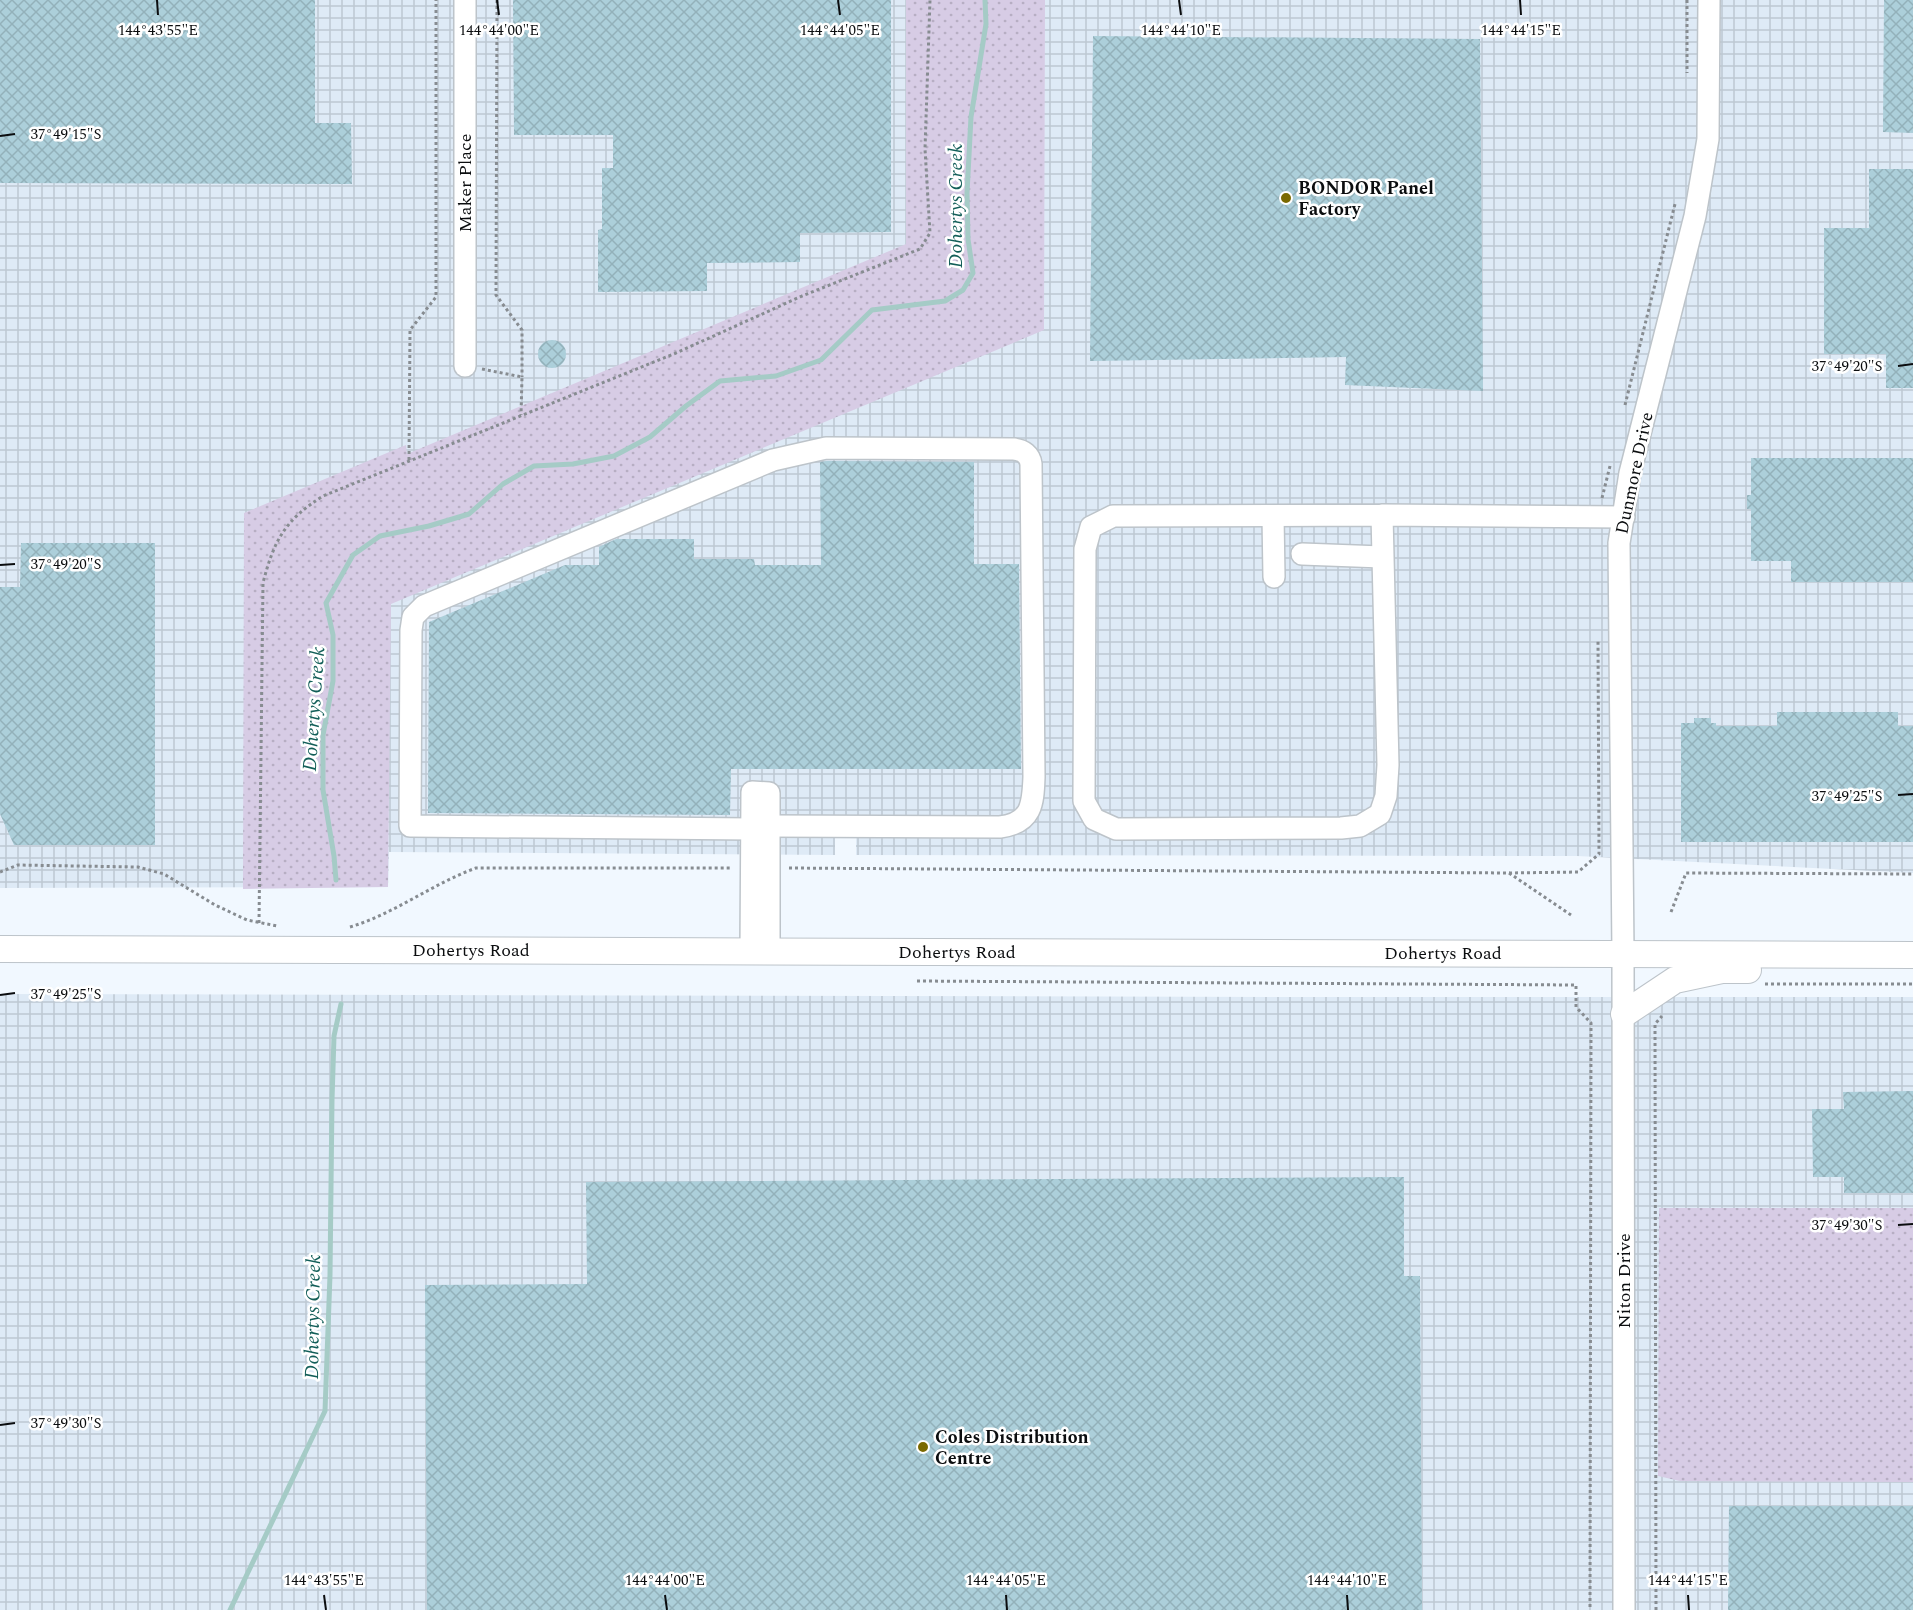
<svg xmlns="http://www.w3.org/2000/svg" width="1913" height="1610" viewBox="0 0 1913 1610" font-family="Spectral,serif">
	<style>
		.industrial { fill: url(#industrial-grid) }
		.grass { fill: url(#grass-dots) }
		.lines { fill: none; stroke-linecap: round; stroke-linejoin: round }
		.stream { stroke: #a5cbc6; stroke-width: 5 }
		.building { fill: url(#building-cross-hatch) }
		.minor-casing { stroke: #bdc4ca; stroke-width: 24 }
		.major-casing { stroke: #bdc4ca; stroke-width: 28 }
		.path { stroke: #878c91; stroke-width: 3; stroke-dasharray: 3 3; stroke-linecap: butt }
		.minor { stroke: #fff; stroke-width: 21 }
		.major { stroke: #fff; stroke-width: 26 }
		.ticks { fill: none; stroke: #0b0d0f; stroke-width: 2 }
		.poi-dot { fill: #7a6900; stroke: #fff; stroke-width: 2 }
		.labels { text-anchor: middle; stroke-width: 5; stroke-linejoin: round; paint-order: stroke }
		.street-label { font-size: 18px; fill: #0b0d0f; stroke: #fff }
		.poi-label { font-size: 18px; font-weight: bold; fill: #0b0d0f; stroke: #fff; text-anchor: start }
		.water-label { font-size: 20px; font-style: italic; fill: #125e58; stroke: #fff }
		.ticks-label { font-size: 15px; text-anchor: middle; fill: #0b0d0f; stroke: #fff; stroke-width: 5; stroke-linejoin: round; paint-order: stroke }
	</style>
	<defs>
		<pattern id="industrial-grid" width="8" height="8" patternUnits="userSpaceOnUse" patternTransform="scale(1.5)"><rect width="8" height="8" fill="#deeaf6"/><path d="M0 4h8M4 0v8" fill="none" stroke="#bdc8d2"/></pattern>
		<pattern id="grass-dots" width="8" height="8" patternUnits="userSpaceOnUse" patternTransform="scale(1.5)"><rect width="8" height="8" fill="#d7cce5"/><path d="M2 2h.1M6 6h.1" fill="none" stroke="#b7aec3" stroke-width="1.8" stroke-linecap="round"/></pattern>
		<pattern id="building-cross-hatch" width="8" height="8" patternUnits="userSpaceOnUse" patternTransform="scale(1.5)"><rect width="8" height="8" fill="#accfda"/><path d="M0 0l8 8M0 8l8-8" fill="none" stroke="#93b1ba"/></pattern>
	</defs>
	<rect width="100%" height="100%" fill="#f1f8ff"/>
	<!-- industrial -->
	<g class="industrial">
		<polygon points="0,0 1913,0 1913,873 1577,856 856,855 856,835 835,835 835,855 389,852 388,887 0,888"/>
		<polygon points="0,994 1299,997 1913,997 1913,1610 0,1610"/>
	</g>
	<!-- grass -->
	<g class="grass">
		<polygon points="906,0 1045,0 1044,330 391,604 388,887 243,889 244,513 406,445 407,454 906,244"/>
		<polygon points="1659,1208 1913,1208 1913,1482 1680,1481 1658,1476"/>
	</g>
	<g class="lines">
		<!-- stream -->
		<g class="stream">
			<polyline points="336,880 334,856 323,790 323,735 333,681 333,635 326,603 353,555 380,536 429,526 469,514 503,484 534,466 573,464 614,456 650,437 686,406 720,381 776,376 821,360 872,310 945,301 963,290 973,273 968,239 967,193 971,117 986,24 985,0"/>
			<polyline points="230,1610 325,1411 330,1275 332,1100 334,1036 341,1004"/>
		</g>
	</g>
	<!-- building -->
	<g class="building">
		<polygon points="0,0 315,0 315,123 351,123 352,184 0,183"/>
		<polygon points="513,0 891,0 891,232 800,233 800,262 707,263 707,291 598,292 598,230 602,229 602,168 613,168 613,135 514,135"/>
		<polygon points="1884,0 1913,0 1913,133 1883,132"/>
		<polygon points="1093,36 1480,39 1483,391 1345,385 1346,357 1090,361"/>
		<polygon points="1869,169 1913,169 1913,388 1886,388 1886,354 1824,354 1824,228 1869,228"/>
		<circle cx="552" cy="354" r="14"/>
		<polygon points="1751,458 1913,458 1913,582 1791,582 1791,561 1751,561 1751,509 1747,509 1747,495 1751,495"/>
		<polygon points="827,461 974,462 974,564 1019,564 1021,769 731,769 730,815 428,813 429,622 565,565 599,565 599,547 616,539 694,539 694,559 754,559 755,565 821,565 820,462"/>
		<polygon points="21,543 155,543 155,845 14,845 0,814 0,587 20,587"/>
		<polygon points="1777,712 1898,712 1898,726 1913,726 1913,842 1681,842 1681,723 1694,723 1694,718 1711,718 1711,723 1716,723 1716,726 1777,726"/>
		<polygon points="1913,1091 1913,1193 1844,1193 1844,1177 1813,1177 1812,1109 1844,1109 1843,1092"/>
		<polygon points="1404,1177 1404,1276 1420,1276 1422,1610 427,1610 425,1285 587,1284 586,1182"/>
		<polygon points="1729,1506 1913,1506 1913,1610 1728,1610"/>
	</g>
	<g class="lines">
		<defs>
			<g id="minor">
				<polyline points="465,366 465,0"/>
				<polyline points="1382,515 1113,516 1091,527 1085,549 1084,801 1094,819 1116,829 1341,828 1360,826 1380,814 1386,796 1388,765 1382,515 1624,517"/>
				<polyline points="1273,516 1274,577"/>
				<polyline points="1302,554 1382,557"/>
				<path d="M752,829L410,826L411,630L413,617L424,606L773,460L826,448L1014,449C1023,450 1030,455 1031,464L1034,777C1033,804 1032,823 1000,827L769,826"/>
				<polyline points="751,951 752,792 769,793 769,951"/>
				<polyline points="1624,1610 1623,953 1619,543 1630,473 1695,216 1708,139 1709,0"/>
			</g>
			<g id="major">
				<polyline points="0,949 1913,955"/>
				<polyline points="1624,1014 1675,980 1722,970 1748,970"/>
			</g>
		</defs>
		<!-- minor casing -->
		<use href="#minor" class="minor-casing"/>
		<!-- major casing -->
		<use href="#major" class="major-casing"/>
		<!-- path -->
		<g class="path">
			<polyline points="497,0 496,295 522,330 522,377"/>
			<polyline points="1687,0 1687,73"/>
			<polyline points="482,369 522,377 521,415"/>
			<polyline points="1625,405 1675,204"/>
			<polyline points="409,460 410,330 436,297 436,0"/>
			<polyline points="1602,498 1610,466"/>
			<polyline points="789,868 1509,873 1571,915"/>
			<polyline points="0,872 18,865 138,867 164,874 215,905 247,920 277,926"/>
			<polyline points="1509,873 1578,872 1599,854 1598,639"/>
			<polyline points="1671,912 1686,873 1913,874"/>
			<path d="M259,923L263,583C274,540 285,520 323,496L676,353L802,296L920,249L930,233L925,149L930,0"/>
			<path d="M350,927C394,914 432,884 476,868H731"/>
			<polyline points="917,981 1576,985 1576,1007 1591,1023 1590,1610"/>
			<polyline points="1765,984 1913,984"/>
			<polyline points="1656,1610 1655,1024 1662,1016"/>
		</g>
		<!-- minor -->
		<use href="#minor" class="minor"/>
		<!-- major -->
		<use href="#major" class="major"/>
	</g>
	<!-- ticks -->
	<path class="ticks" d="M157,0L158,15M497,0L499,15M838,0L840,15M1179,0L1181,15M1520,0L1521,15M0,136L15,134M1898,366L1913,364M0,565L15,564M1898,795L1913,794M0,995L15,993M1898,1225L1913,1224M0,1425L15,1423M324,1595L326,1610M665,1595L667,1610M1006,1595L1007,1610M1347,1595L1348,1610M1688,1595L1689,1610"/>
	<!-- markers -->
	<g class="poi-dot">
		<circle cx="1286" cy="198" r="6"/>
		<circle cx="923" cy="1447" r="6"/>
	</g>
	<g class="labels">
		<!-- street labels -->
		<g class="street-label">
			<text transform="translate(465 183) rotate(-90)" y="6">Maker Place</text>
			<text transform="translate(1634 473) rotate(-78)" y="6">Dunmore Drive</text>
			<text x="471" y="956">Dohertys Road</text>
			<text x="957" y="958">Dohertys Road</text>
			<text x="1443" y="959">Dohertys Road</text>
			<text transform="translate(1624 1281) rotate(-90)" y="6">Niton Drive</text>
		</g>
		<!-- poi labels -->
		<g class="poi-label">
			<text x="1298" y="194">BONDOR Panel<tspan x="1298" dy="21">Factory</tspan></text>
			<text x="935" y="1443">Coles Distribution<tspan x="935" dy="21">Centre</tspan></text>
		</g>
		<!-- water labels -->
		<g class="water-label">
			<text transform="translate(955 206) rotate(-90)" y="7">Dohertys Creek</text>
			<text transform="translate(313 709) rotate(-86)" y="7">Dohertys Creek</text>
			<text transform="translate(312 1317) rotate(-89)" y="7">Dohertys Creek</text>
		</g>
	</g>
	<g class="ticks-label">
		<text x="158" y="35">144°43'55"E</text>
		<text x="499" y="35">144°44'00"E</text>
		<text x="840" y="35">144°44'05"E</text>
		<text x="1181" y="35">144°44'10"E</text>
		<text x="1521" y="35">144°44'15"E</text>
		<text x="66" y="139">37°49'15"S</text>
		<text x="1847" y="371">37°49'20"S</text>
		<text x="66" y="569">37°49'20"S</text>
		<text x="1847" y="801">37°49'25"S</text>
		<text x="66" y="999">37°49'25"S</text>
		<text x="1847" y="1230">37°49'30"S</text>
		<text x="66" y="1428">37°49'30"S</text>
		<text x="324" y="1585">144°43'55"E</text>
		<text x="665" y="1585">144°44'00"E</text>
		<text x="1006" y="1585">144°44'05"E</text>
		<text x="1347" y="1585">144°44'10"E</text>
		<text x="1688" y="1585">144°44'15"E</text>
	</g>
</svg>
